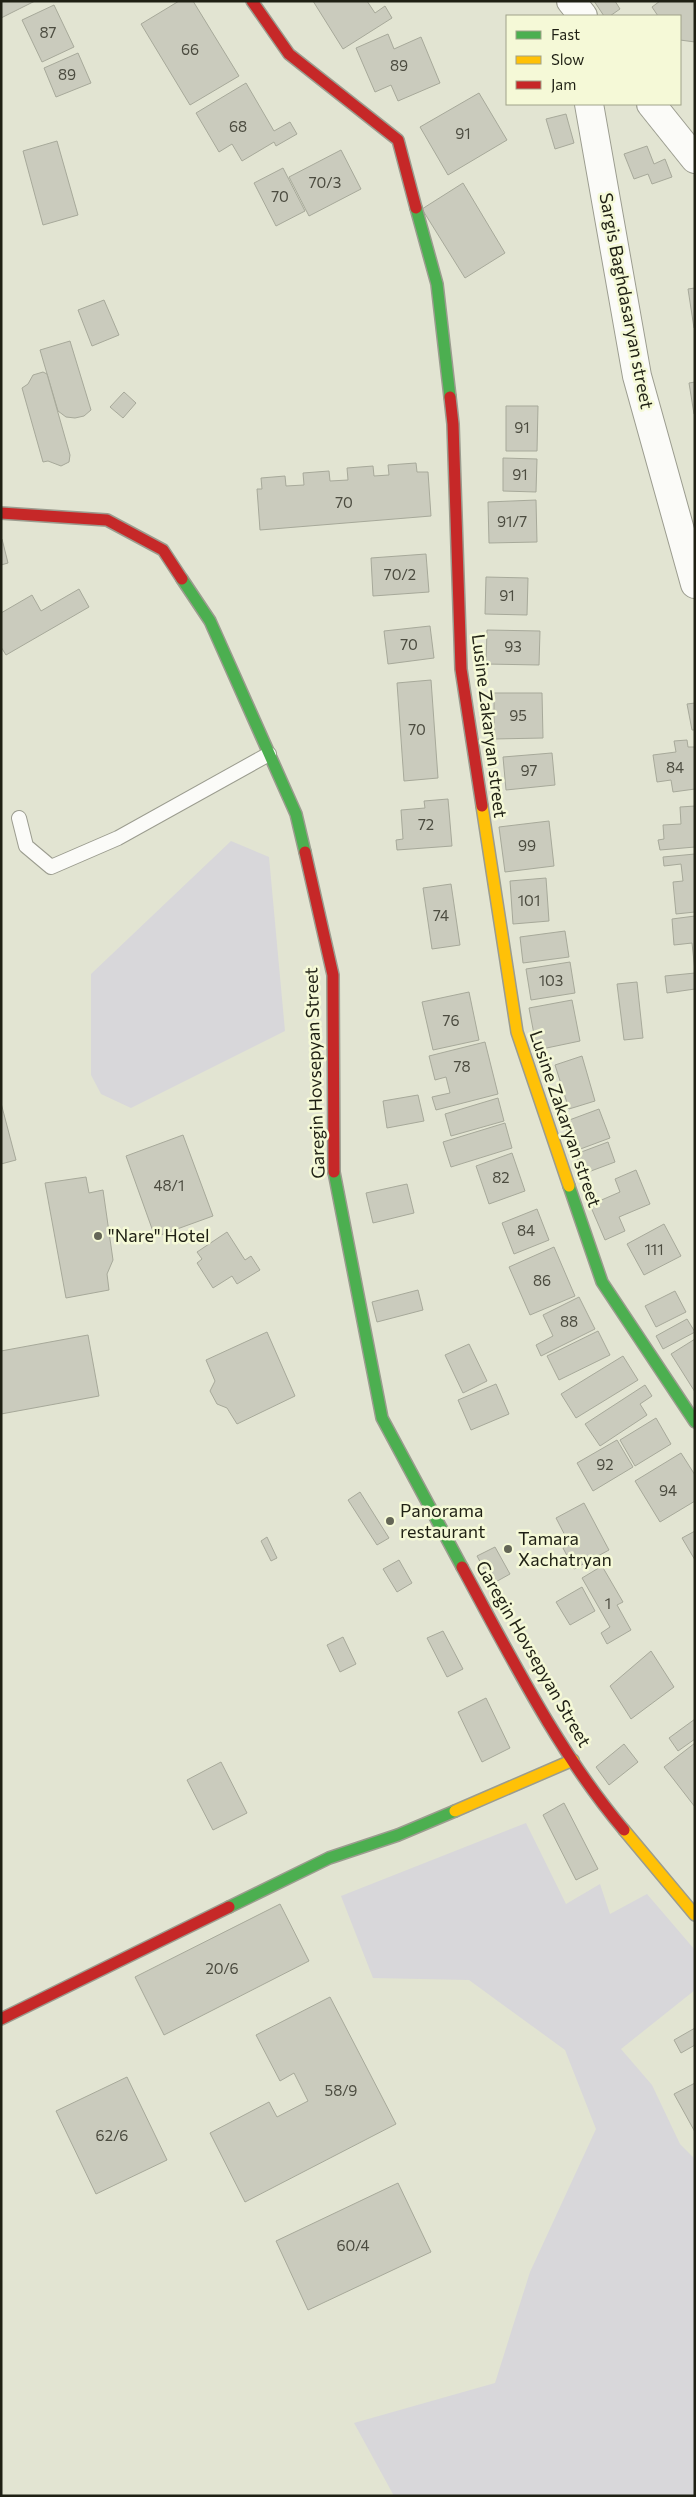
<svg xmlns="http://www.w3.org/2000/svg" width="696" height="2497" viewBox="0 0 696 2497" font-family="Commissioner,sans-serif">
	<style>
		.green { fill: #d8d7da }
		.building { fill: #cacbbd; stroke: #a7a99a }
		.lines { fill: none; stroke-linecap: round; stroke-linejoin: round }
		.lane-casing { stroke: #9b9c8f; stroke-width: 16 }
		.street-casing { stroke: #9b9c8f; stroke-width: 30 }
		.fast-casing { stroke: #9b9c8f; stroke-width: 14 }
		.slow-casing { stroke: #9b9c8f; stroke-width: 14 }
		.jam-casing { stroke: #9b9c8f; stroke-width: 14 }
		.lane { stroke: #fbfbf8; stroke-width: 14 }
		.street { stroke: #fbfbf8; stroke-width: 28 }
		.fast { stroke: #4caf50; stroke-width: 11 }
		.slow { stroke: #ffc107; stroke-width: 11 }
		.jam { stroke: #c62828; stroke-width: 11 }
		.poi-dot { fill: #636556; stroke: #f5f9d7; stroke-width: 2 }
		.labels { text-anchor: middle; stroke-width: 5; stroke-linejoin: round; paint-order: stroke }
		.number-label { font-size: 15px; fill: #4c4c40 }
		.street-label { font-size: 18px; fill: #1f2014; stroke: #f5f9d7 }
		.poi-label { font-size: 18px; fill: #1f2014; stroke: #f5f9d7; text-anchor: start }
	</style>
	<rect width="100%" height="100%" fill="#e2e4d2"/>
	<!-- green -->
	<g class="green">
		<polygon points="231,841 269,857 285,1031 131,1108 101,1094 91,1075 91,974"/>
		<polygon points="526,1823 566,1904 600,1884 610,1914 647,1894 695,1950 695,1990 621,2049 652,2085 680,2144 695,2159 695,2496 394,2496 354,2423 495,2383 530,2272 596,2129 565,2050 469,1980 373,1978 341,1896"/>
	</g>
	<!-- building -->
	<g class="building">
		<polygon points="1,1 35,1 1,18"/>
		<polygon points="179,1 193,1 239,76 190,105 141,24"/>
		<polygon points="313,1 367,1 375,13 385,6 392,18 343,49"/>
		<polygon points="594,1 615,1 620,9 610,16 604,16"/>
		<polygon points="660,1 695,1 695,42 680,40 680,16 658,16 652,7"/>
		<polygon points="54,5 74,47 42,62 22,20"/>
		<polygon points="388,34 394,49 421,37 440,83 398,101 391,85 375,92 356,48"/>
		<polygon points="78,53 91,83 56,97 44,68"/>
		<polygon points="246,83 274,131 290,122 297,134 276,146 274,142 242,161 232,144 219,152 196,113"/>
		<polygon points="479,93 507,140 448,175 420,127"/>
		<polygon points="566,114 574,143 555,149 546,119"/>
		<polygon points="57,141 78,215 43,225 23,151"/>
		<polygon points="647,146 654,164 665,159 672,177 652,184 648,174 634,179 624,154"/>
		<polygon points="341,150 361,189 309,216 289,177"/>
		<polygon points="283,168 305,211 276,226 254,183"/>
		<polygon points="463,183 505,253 465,278 422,209"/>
		<polygon points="695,288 695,328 694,328 688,289"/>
		<polygon points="104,300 119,335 92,346 78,310"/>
		<polygon points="70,341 91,410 84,416 75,418 66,417 58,411 40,350"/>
		<polygon points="43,372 47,374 70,455 69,462 61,466 48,461 43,462 22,388 28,384 33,375"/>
		<polygon points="695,382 695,414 694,414 689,383"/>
		<polygon points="124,392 136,403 123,418 110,407"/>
		<polygon points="506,406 538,406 537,451 506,451"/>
		<polygon points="503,458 537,459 536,492 503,491"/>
		<polygon points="416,463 417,472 428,472 431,516 260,530 257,489 262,489 261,478 285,476 286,486 304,485 303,473 329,471 330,481 348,480 347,468 373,466 374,476 389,475 388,465"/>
		<polygon points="536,500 537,542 489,543 488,502"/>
		<polygon points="2,539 8,563 1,565 1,540"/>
		<polygon points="426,554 429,592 373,596 371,558"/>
		<polygon points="486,577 528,578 527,615 485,614"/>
		<polygon points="79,589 89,607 6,655 1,647 1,613 32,595 41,611"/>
		<polygon points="430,626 434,658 388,664 384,631"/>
		<polygon points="487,630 540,631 539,665 486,664"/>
		<polygon points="431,680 438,778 404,781 397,683"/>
		<polygon points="494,693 542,693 543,738 494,739"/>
		<polygon points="695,703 695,730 692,730 687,704"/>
		<polygon points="687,740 688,747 695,747 695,789 673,792 671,780 657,782 653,755 676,752 674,741"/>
		<polygon points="552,753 555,785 506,790 503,757"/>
		<polygon points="448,799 452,846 397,850 396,840 403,839 401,810 425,808 424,801"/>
		<polygon points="695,806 695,847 660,850 658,840 664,839 663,825 681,824 680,807"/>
		<polygon points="549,821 554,866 505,872 499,827"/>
		<polygon points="695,854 695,912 676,914 673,882 683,881 681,864 664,866 663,857"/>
		<polygon points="546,878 549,921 513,924 510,881"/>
		<polygon points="451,884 460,945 432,949 423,888"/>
		<polygon points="695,916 695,971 692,943 674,945 672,919"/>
		<polygon points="565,931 569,957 523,963 520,937"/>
		<polygon points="570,962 575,993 531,1000 526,969"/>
		<polygon points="695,973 695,989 667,993 665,976"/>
		<polygon points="637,982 643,1038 624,1040 617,984"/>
		<polygon points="469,992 479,1040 433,1050 422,1002"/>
		<polygon points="572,1000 580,1041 537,1050 529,1008"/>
		<polygon points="485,1042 498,1094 436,1110 432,1097 450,1093 446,1077 435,1080 429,1056"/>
		<polygon points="582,1056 595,1101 569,1109 555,1065"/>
		<polygon points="418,1095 424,1121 387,1128 383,1101"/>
		<polygon points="498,1098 504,1121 451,1136 445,1114"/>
		<polygon points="1,1103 16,1160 1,1164"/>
		<polygon points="599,1109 610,1138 575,1151 564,1122"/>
		<polygon points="505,1123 512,1148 451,1167 443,1142"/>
		<polygon points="183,1135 213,1216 155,1237 126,1156"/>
		<polygon points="608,1142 615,1162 583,1174 576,1154"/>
		<polygon points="512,1153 525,1191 489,1204 476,1166"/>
		<polygon points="636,1170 650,1204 619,1217 625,1231 605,1240 590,1205 620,1192 615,1179"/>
		<polygon points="86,1177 89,1193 103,1190 113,1260 107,1274 109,1290 66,1298 45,1183"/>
		<polygon points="407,1184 414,1213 373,1223 366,1193"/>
		<polygon points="537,1209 549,1240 514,1254 502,1223"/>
		<polygon points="664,1224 681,1256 644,1275 627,1244"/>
		<polygon points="227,1232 245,1260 251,1256 260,1270 237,1284 232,1276 213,1288 197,1263 202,1259 197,1252"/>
		<polygon points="554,1247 575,1296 530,1315 509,1267"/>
		<polygon points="418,1290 423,1310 377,1322 372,1302"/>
		<polygon points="675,1291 686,1312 656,1327 645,1306"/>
		<polygon points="579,1297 595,1329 541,1356 536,1345 553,1336 543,1315"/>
		<polygon points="687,1319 695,1332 663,1349 656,1336"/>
		<polygon points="598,1331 610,1355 559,1380 547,1356"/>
		<polygon points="267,1332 295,1396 237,1424 227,1408 217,1404 210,1391 215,1381 206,1360"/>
		<polygon points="88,1335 99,1396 1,1414 1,1351"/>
		<polygon points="695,1339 695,1392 671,1354"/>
		<polygon points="469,1344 487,1381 463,1393 445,1355"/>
		<polygon points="623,1356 638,1380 576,1418 561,1394"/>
		<polygon points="496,1384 509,1414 471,1430 458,1400"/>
		<polygon points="645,1385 652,1396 640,1404 647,1415 600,1446 585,1424"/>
		<polygon points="656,1418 671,1444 635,1466 620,1440"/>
		<polygon points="617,1440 633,1467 593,1491 577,1463"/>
		<polygon points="681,1453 695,1475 695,1501 660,1522 635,1481"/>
		<polygon points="360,1492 389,1538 377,1545 348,1500"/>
		<polygon points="584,1503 609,1550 574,1569 563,1548 570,1545 556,1518"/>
		<polygon points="695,1531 695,1560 682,1538"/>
		<polygon points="267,1537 277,1558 271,1561 261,1541"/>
		<polygon points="495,1547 510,1574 492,1584 477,1556"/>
		<polygon points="399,1560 412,1583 397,1592 383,1569"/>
		<polygon points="602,1566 623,1602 617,1605 631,1630 607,1644 601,1633 610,1627 582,1578"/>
		<polygon points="582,1587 595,1611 570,1625 556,1602"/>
		<polygon points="443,1631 463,1669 447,1677 427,1638"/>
		<polygon points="343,1637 356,1664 340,1672 327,1645"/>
		<polygon points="651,1651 674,1687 631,1719 610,1686"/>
		<polygon points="486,1698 510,1748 482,1762 458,1712"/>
		<polygon points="695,1719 695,1739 678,1751 669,1738"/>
		<polygon points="695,1743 695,1807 664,1767"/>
		<polygon points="624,1744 638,1762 609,1785 596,1767"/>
		<polygon points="221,1762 247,1813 213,1830 187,1780"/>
		<polygon points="564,1803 598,1869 576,1880 543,1815"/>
		<polygon points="280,1904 309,1961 164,2035 135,1977"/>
		<polygon points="330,1997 396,2124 245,2202 210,2133 269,2102 277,2117 308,2101 294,2073 280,2081 256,2035"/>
		<polygon points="695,2028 695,2045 681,2053 674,2040"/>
		<polygon points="127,2077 167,2160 96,2194 56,2111"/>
		<polygon points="695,2083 695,2132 674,2094"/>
		<polygon points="398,2183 431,2252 308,2310 276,2241"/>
	</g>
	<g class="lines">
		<defs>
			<polyline id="lane" points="19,818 26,846 51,867 118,838 269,754"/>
			<g id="street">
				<polyline points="571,1 583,16"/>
				<polyline points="589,104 637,376 695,584"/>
				<polyline points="651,104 695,159"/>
			</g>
			<g id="fast">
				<polyline points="416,208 437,284 450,397"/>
				<polyline points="182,579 210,621 296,814 305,852"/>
				<polyline points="334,1172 382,1418 462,1567"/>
				<polyline points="569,1186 602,1282 695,1422"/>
				<polyline points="229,1907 329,1858 398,1835 455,1811"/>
			</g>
			<g id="slow">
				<polyline points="482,806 517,1032 569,1186"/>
				<polyline points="455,1811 573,1760"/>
				<polyline points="624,1830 695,1915"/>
			</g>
			<g id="jam">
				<polyline points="252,1 289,54 398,140 416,208"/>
				<polyline points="450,397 453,424 461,669 482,806"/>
				<polyline points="1,513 107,520 163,550 182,579"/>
				<polyline points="305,852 333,975 334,1172"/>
				<path d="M462,1567C511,1657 558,1752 624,1830"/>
				<polyline points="1,2019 229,1907"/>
			</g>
		</defs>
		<!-- lane casing -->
		<use href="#lane" class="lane-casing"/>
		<!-- street casing -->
		<use href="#street" class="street-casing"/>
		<!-- fast casing -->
		<use href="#fast" class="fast-casing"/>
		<!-- slow casing -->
		<use href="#slow" class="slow-casing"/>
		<!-- jam casing -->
		<use href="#jam" class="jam-casing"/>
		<!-- lane -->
		<use href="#lane" class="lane"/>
		<!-- street -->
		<use href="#street" class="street"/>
		<!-- fast -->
		<use href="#fast" class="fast"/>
		<!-- slow -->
		<use href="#slow" class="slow"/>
		<!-- jam -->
		<use href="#jam" class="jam"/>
	</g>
	<!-- markers -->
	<g class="poi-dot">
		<circle cx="98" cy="1236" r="5"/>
		<circle cx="390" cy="1521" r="5"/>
		<circle cx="508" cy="1549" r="5"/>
	</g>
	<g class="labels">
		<!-- number labels -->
		<g class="number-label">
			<text x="48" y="38">87</text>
			<text x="190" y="55">66</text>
			<text x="399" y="71">89</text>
			<text x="67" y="80">89</text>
			<text x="238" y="132">68</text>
			<text x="463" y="139">91</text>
			<text x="325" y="188">70/3</text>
			<text x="280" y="202">70</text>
			<text x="522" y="433">91</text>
			<text x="520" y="480">91</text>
			<text x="344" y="508">70</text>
			<text x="512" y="527">91/7</text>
			<text x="400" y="580">70/2</text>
			<text x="507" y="601">91</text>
			<text x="409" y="650">70</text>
			<text x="513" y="652">93</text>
			<text x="518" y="721">95</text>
			<text x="417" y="735">70</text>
			<text x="675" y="773">84</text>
			<text x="529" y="776">97</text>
			<text x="426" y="830">72</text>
			<text x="527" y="851">99</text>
			<text x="529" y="906">101</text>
			<text x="441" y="921">74</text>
			<text x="551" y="986">103</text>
			<text x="451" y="1026">76</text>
			<text x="462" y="1072">78</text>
			<text x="501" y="1183">82</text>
			<text x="169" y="1191">48/1</text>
			<text x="526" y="1236">84</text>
			<text x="654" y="1255">111</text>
			<text x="542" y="1286">86</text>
			<text x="569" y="1327">88</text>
			<text x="605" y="1470">92</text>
			<text x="668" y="1496">94</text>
			<text x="608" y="1609">1</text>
			<text x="222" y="1974">20/6</text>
			<text x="341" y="2096">58/9</text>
			<text x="112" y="2141">62/6</text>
			<text x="353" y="2251">60/4</text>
		</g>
		<!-- street labels -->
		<g class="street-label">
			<text transform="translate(626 301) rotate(79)" y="6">Sargis Baghdasaryan street</text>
			<text transform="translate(489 726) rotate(83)" y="6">Lusine Zakaryan street</text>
			<text transform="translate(315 1073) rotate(-92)" y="6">Garegin Hovsepyan Street</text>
			<text transform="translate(565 1119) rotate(71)" y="6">Lusine Zakaryan street</text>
			<text transform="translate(533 1654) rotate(60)" y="6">Garegin Hovsepyan Street</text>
		</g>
		<!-- poi labels -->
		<g class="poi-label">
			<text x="108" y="1242">"Nare" Hotel</text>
			<text x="400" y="1517">Panorama<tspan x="400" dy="21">restaurant</tspan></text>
			<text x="518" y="1545">Tamara<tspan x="518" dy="21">Xachatryan</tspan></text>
		</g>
	</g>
	<!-- border -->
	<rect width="696" height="2497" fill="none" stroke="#1f2014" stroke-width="5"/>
	<!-- legend -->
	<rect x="506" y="15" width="175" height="90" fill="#f5f9d7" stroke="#9fa289"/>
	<rect x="516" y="31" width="25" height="8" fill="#4caf50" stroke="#9fa289"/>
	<text x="551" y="40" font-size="15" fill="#1f2014">Fast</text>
	<rect x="516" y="56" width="25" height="8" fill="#ffc107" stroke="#9fa289"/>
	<text x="551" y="65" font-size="15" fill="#1f2014">Slow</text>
	<rect x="516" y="81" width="25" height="8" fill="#c62828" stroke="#9fa289"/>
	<text x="551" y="90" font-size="15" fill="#1f2014">Jam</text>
</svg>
